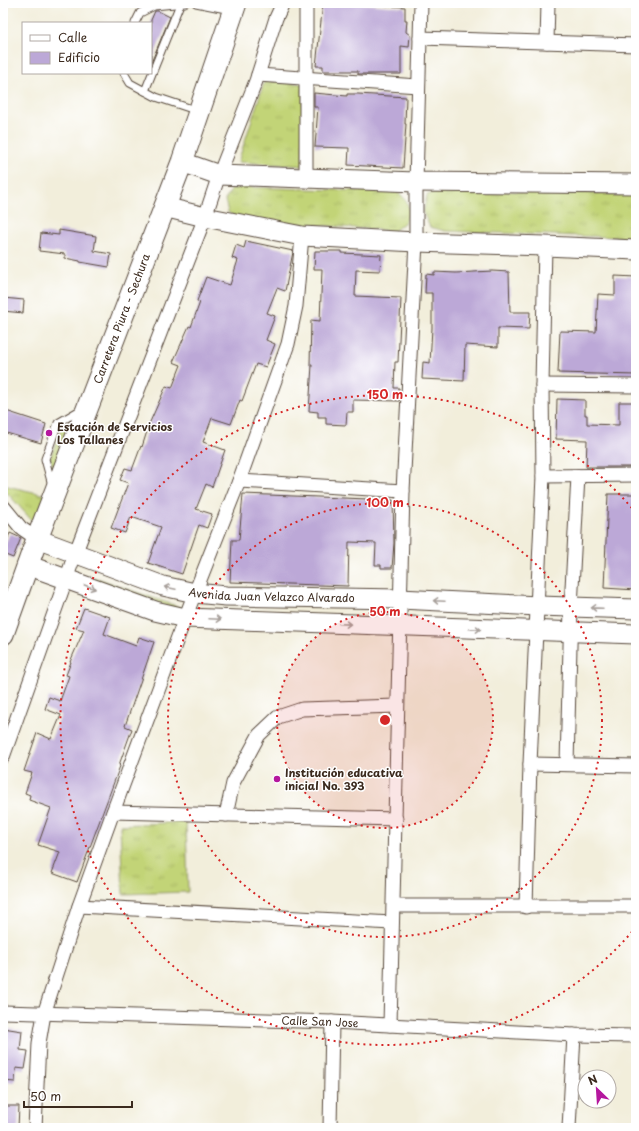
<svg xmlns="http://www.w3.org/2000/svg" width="639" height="1131" viewBox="0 0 639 1131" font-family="'Playpen Sans',sans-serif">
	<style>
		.grass { fill: url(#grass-tufts); stroke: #7e7f4a }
		.building { fill: #bca8d7 }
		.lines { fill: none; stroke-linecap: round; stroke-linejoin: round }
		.lane-casing { stroke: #56473a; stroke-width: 9 }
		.street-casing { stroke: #56473a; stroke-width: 15 }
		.secondary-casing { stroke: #56473a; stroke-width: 21 }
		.primary-casing { stroke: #56473a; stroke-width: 23 }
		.lane { stroke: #fff; stroke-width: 7 }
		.street { stroke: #fff; stroke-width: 13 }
		.secondary { stroke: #fff; stroke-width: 19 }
		.primary { stroke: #fff; stroke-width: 21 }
		.oneway { stroke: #a79f9a }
		.ring { fill: none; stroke: #d62828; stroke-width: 2; stroke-dasharray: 2 4 }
		.poi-dot { fill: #b5179e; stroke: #fff; stroke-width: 1.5 }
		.labels { text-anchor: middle; stroke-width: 3; stroke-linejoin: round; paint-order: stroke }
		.street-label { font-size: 11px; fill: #3b2a1e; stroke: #fff }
		.poi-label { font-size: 11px; font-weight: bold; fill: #3b2a1e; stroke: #fff; text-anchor: start }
		.centre { fill: #d62828; stroke: #fff; stroke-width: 2 }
		.ring-label { font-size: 12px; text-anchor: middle; font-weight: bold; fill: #d62828; stroke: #fff; stroke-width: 3; stroke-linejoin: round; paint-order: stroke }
	</style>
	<defs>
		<pattern id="grass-tufts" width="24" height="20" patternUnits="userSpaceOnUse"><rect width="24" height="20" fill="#c2d477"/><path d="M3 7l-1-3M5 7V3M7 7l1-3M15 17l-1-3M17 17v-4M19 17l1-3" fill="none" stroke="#a8b666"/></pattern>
	</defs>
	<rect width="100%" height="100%" fill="#fff"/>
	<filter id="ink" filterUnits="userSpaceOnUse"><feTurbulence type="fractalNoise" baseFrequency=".025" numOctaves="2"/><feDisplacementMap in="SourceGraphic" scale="8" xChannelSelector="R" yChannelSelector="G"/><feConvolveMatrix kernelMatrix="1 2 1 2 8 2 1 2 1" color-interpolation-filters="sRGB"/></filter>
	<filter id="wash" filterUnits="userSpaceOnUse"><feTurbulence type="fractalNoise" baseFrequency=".012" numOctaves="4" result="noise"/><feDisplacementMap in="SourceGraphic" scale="16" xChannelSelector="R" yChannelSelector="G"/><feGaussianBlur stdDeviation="0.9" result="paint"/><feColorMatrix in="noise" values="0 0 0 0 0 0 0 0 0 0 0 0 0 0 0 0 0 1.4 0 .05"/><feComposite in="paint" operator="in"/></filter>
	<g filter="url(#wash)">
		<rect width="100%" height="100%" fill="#f2eedb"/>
		<!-- grass -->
		<g class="grass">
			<polygon points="265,80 303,84 303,166 238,162"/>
			<polygon points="243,187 398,192 406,200 410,211 405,222 394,231 237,219 228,212 225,200 232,189"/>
			<polygon points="440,190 636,194 636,238 445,231 430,227 423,213 427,195"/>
			<polygon points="77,421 57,477 50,458 63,425"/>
			<polygon points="3,485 46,495 35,524 3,488"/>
			<polygon points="97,578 182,608 180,611 94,580"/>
			<polygon points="186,822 188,892 123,894 120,825"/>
		</g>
		<g id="blocks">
			<!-- building -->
			<g class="building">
				<polygon points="323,3 350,3 405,7 405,20 407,20 406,32 410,35 409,47 401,46 401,74 358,74 358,71 323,71 323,66 316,66"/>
				<polygon points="155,11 158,11 170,17 151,63 151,20"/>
				<polygon points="314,93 347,96 347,94 358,94 406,97 405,124 406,124 403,168 348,165 349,148 315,147 318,107 314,107"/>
				<polygon points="59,230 96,236 94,251 111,254 109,267 80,262 80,261 65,258 65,254 39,251 41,233 59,235"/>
				<polygon points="246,241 293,251 293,252 285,291 277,288 267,313 275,316 266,340 275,344 266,367 256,364 242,401 240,400 231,424 212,418 203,442 225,450 212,487 206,484 196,509 212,514 207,528 199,525 182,574 148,563 161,527 131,517 125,533 111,528 128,483 120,480 125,468 132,470 141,446 142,447 150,422 166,386 172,388 181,365 173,362 189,326 191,327 200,302 197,301 206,277 230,285 238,260 232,258 236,245 244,248"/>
				<polygon points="315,251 342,251 342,253 381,255 380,271 356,270 355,296 401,298 398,362 395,362 394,388 399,388 399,401 353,400 353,412 347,412 346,425 326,424 326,417 318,417 318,412 309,411 312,365 310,365 311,320 320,321 322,269 314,269"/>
				<polygon points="492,271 509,272 510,312 530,312 529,329 498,328 498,347 465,345 464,381 422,379 423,362 430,363 432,328 432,293 425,293 426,274 434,275 434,272 456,273"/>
				<polygon points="615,276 636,277 636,375 558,373 560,331 596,332 598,294 615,295"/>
				<polygon points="3,298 24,300 23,313 3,311"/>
				<polygon points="557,399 585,400 585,415 587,415 587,424 619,425 619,402 636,402 636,467 586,467 587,440 556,439"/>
				<polygon points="3,410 46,424 41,443 3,432"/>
				<polygon points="243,494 393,500 394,543 392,568 381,568 381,565 375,565 376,543 349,542 348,586 230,582 232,540 239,540"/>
				<polygon points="608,494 636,494 636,590 604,588"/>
				<polygon points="10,533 21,538 13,558 3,554 3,549"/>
				<polygon points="84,608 110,617 104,634 136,646 139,637 154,642 125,726 132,729 119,765 120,766 77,882 52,873 60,852 38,845 51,808 29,800 30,795 25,793 32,773 24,771 37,733 51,739 61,715 45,709 49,697 60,701 69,676 66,675 71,662 70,662 84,630 76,628"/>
				<polygon points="3,1028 22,1031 20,1050 28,1051 25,1069 16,1068 15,1082 3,1081"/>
				<polygon points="3,1106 19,1106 18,1128 3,1128"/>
			</g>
		</g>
	</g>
	<g filter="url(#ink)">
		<use href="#blocks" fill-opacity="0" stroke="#56473a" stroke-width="1"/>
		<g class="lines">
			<defs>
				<g id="lane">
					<polyline points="196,3 231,10"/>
					<polyline points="135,23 140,13 154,6 185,3"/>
					<polyline points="124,73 130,83 156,97 198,111"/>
					<polyline points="145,91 180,4"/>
					<polyline points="52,485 45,459 58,423 82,409"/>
				</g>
				<g id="street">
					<polyline points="306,3 306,178"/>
					<polyline points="420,38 636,45"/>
					<polyline points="547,42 548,3"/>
					<polyline points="258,75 418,86"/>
					<polyline points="542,385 636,386"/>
					<polyline points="543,476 636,475"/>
					<polyline points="239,481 403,491"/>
					<polyline points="3,506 21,528 37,539"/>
					<polyline points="3,757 75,554 205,217 219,175 256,81 276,18 283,3"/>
					<polyline points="530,764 636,766"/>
					<polyline points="567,764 571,607 578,476"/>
					<polyline points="113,812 396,819"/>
					<polyline points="226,815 233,783 259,735 278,717 302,709 397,706"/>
					<polyline points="79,906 392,923"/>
					<polyline points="394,906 636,906"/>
					<polyline points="526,907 530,764 543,476 542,385 545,246"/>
					<path id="s1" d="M3,1012L332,1022L574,1035L636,1036"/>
					<polyline points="390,1025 403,491 416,242 416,182 421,3"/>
					<polyline points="35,1128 39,1043 44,1014 79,906 113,812 185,618 239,481 288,344 296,306 302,236"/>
					<polyline points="330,1128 332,1022"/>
					<polyline points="569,1128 574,1035"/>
				</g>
				<g id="secondary">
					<polyline points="182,162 219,175 416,182 636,184"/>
					<polyline points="164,207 205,217 302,236 416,242 545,246 636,250"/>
					<path id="s2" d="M37,539L163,586L195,593L226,596L400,599L538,606L636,609"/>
					<polyline points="27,565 155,611 185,618 636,634"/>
				</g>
				<g id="primary">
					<path id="s3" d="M3,634L37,539L182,162L236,3"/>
				</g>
			</defs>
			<!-- lane casing -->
			<use href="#lane" class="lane-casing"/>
			<!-- street casing -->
			<use href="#street" class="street-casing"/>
			<!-- secondary casing -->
			<use href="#secondary" class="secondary-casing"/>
			<!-- primary casing -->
			<use href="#primary" class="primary-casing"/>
			<!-- lane -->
			<use href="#lane" class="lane"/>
			<!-- street -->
			<use href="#street" class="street"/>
			<!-- secondary -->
			<use href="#secondary" class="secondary"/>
			<!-- primary -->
			<use href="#primary" class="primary"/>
		</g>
		<!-- one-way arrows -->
		<defs><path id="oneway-shaft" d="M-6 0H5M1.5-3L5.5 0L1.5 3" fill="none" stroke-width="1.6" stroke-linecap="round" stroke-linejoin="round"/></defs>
		<g class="oneway">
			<use href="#oneway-shaft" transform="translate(90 587) rotate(20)"/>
			<use href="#oneway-shaft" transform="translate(170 588) rotate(-168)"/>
			<use href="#oneway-shaft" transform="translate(439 601) rotate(-177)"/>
			<use href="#oneway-shaft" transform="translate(597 608) rotate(-178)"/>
			<use href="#oneway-shaft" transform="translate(215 619) rotate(3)"/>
			<use href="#oneway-shaft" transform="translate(345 624) rotate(2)"/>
			<use href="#oneway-shaft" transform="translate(475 629) rotate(2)"/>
		</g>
	</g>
	<!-- distance rings -->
	<circle cx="385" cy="720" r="108" fill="#d62828" fill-opacity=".12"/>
	<g class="ring">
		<circle cx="385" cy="720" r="108"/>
		<circle cx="385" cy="720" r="217"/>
		<path d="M636 927A325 325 0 1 1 636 513"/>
	</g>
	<!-- markers -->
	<g class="poi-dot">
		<circle cx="49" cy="433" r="4"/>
		<circle cx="277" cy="779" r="4"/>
	</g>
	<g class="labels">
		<!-- street labels -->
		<g class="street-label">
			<text dy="4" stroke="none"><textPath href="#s3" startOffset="337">Carretera Piura - Sechura</textPath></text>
			<text dy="4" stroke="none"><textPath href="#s2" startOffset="244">Avenida Juan Velazco Alvarado</textPath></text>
			<text dy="4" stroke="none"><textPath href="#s1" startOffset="317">Calle San Jose</textPath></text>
		</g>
		<!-- poi labels -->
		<g class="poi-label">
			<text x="57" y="431">Estación de Servicios<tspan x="57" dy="13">Los Tallanes</tspan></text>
			<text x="285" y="777">Institución educativa<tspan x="285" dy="13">inicial No. 393</tspan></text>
		</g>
	</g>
	<circle cx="385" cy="720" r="6" class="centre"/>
	<g class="ring-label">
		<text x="385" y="399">150 m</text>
		<text x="385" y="507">100 m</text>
		<text x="385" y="616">50 m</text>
	</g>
	<!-- margin -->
	<rect width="639" height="1131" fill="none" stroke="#fff" stroke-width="16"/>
	<!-- legend -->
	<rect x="22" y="22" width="130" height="52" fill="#ffffff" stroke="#b1aaa5"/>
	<rect x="30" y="35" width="20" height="6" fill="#ffffff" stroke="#b1aaa5"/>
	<text x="58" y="42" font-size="12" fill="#3b2a1e">Calle</text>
	<rect x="30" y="52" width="20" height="12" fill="#bca8d7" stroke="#b1aaa5"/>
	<text x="58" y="62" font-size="12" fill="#3b2a1e">Edificio</text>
	<!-- north arrow -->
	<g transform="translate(597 1089) rotate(335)"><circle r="19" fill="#ffffff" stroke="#b1aaa5"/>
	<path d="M0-3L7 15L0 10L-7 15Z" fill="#b5179e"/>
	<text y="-6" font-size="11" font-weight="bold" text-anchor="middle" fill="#3b2a1e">N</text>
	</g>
	<!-- scale -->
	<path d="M24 1101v6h108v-6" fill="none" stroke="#3b2a1e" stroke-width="2"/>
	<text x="30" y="1101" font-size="12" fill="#3b2a1e" stroke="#ffffff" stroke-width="3" paint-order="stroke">50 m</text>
</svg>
